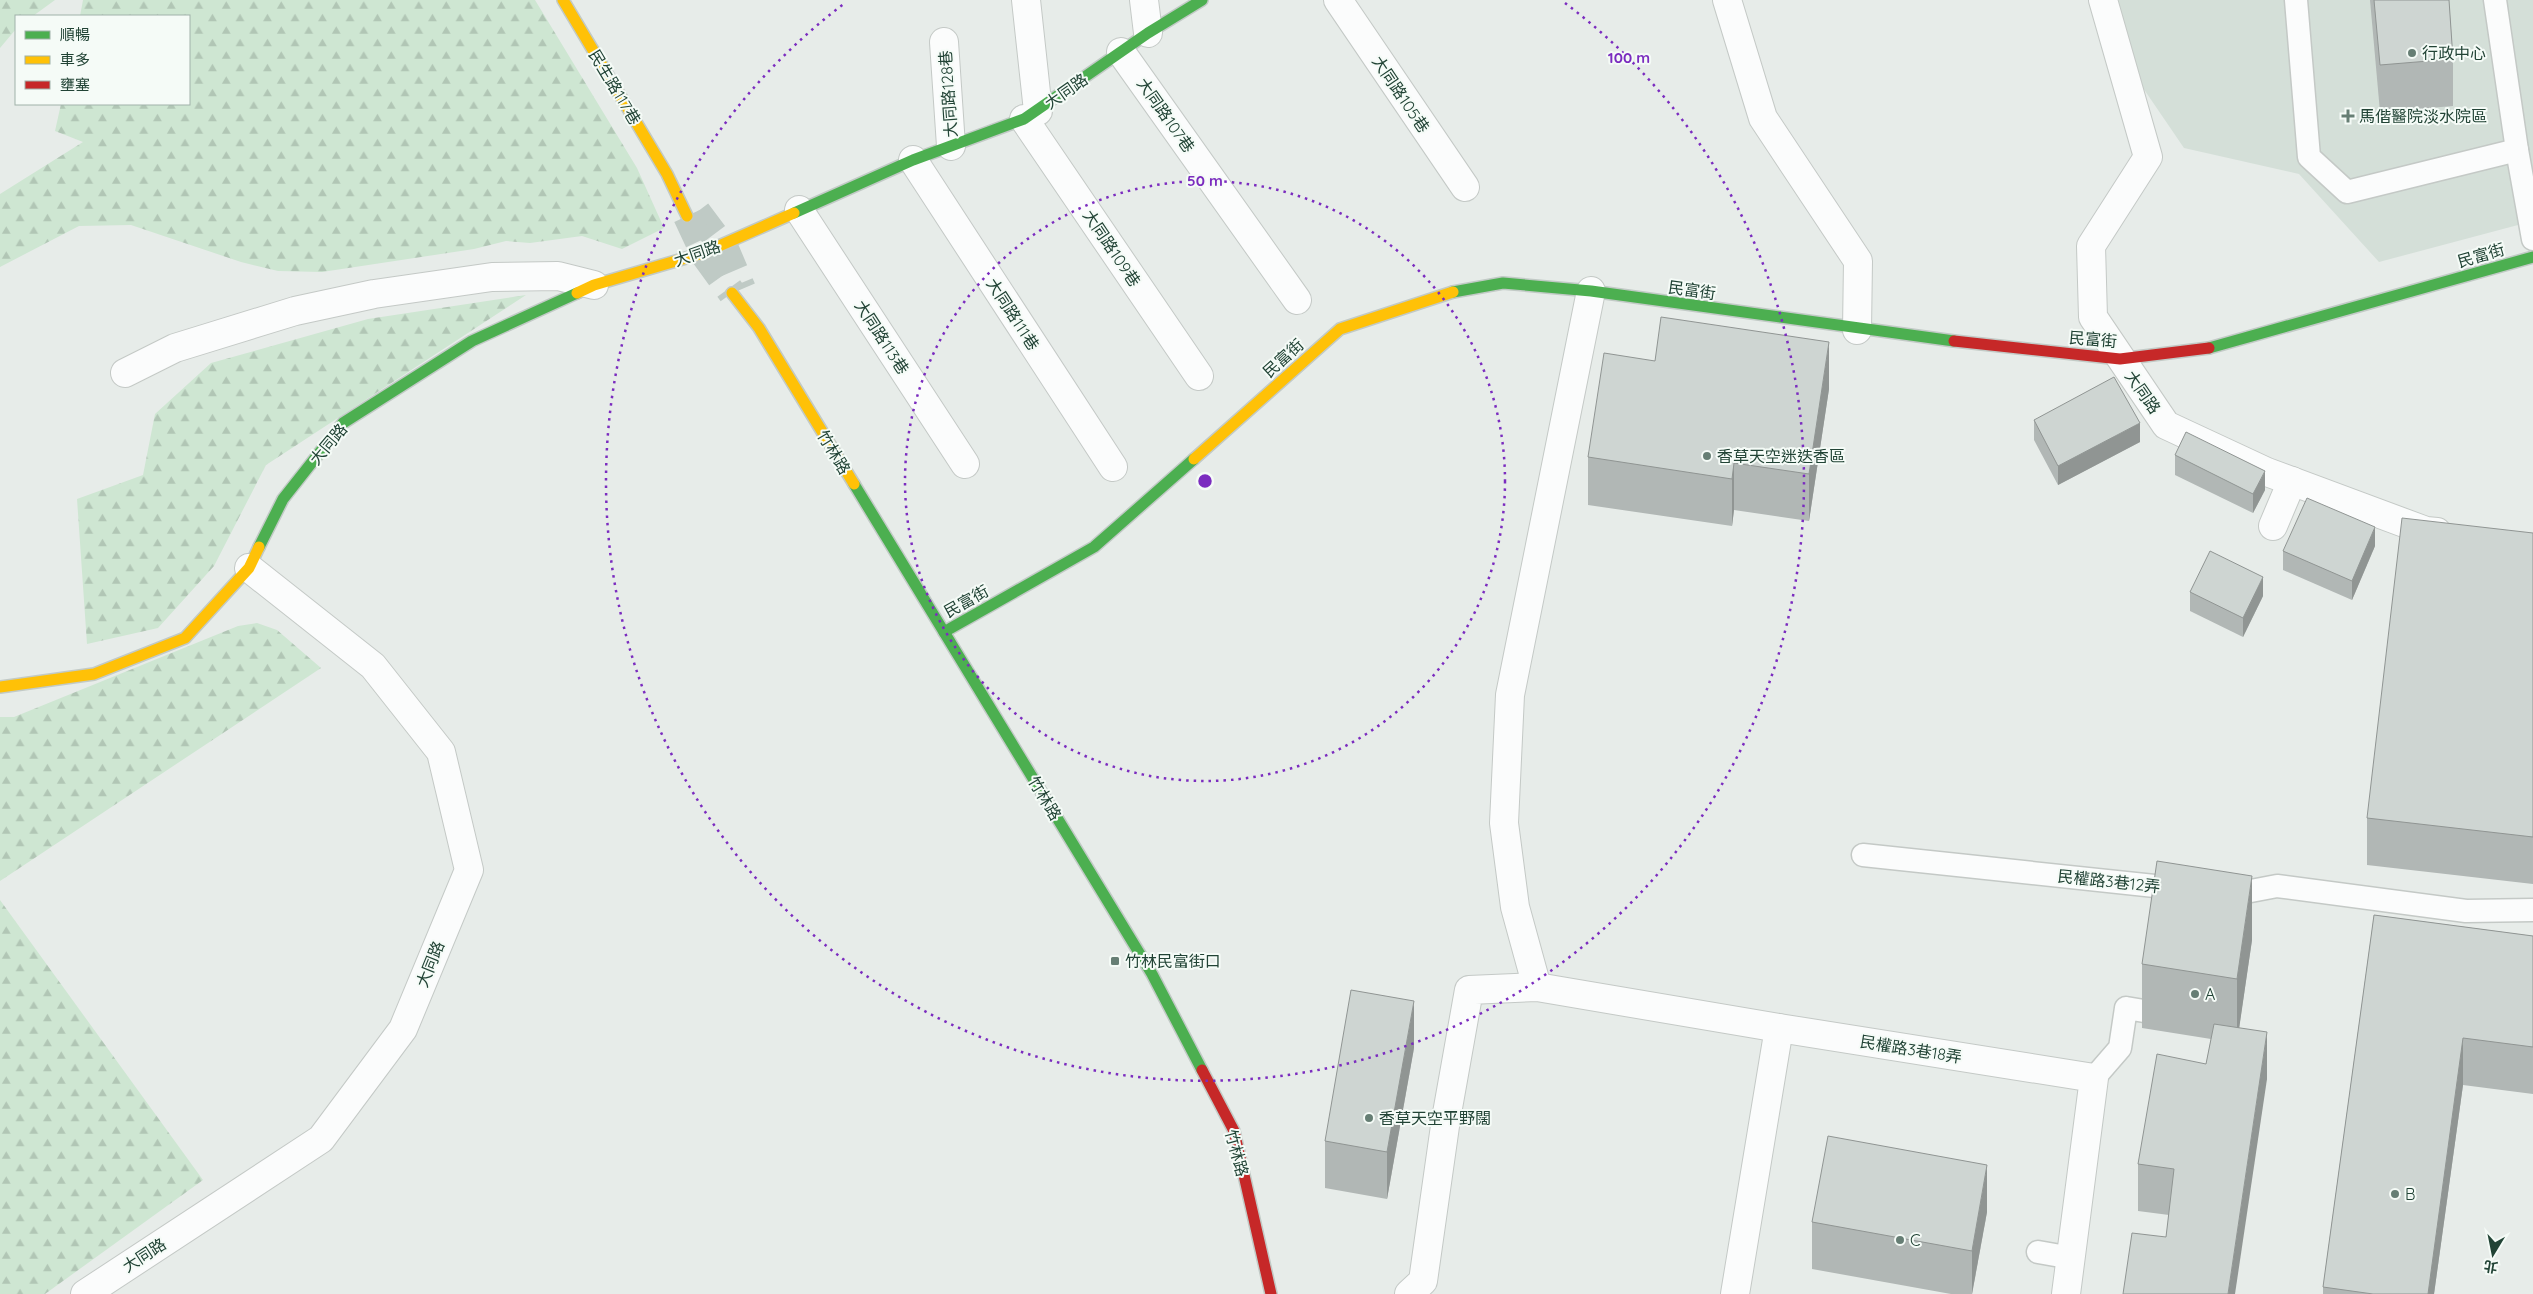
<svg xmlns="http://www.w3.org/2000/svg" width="2533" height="1294" viewBox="0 0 2533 1294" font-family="Quicksand,'Noto Sans TC',sans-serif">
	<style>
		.built { fill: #d4dfd8 }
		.forest { fill: url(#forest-firs) }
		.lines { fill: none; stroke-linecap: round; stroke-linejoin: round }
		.street-tunnel { stroke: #bfcac5; stroke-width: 28; stroke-dasharray: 28 14; stroke-linecap: butt }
		.secondary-tunnel { stroke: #bfcac5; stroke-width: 28; stroke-dasharray: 28 14; stroke-linecap: butt }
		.lane-casing { stroke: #c4c9c6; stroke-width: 25 }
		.street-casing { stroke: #c4c9c6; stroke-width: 30 }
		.fast-casing { stroke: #c2cac6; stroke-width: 14 }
		.slow-casing { stroke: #c2cac6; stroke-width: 14 }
		.jam-casing { stroke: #c2cac6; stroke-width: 14 }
		.lane { stroke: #fbfcfc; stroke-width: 22 }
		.street { stroke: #fbfcfc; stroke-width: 28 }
		.fast { stroke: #4caf50; stroke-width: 11 }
		.slow { stroke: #ffc107; stroke-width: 11 }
		.jam { stroke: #c62828; stroke-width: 11 }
		.wall { fill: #b1b7b5 }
		.shaded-wall { fill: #909593 }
		.building { fill: #ced5d2; stroke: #909593 }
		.ring { fill: none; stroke: #7b2cbf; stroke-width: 2.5; stroke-dasharray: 2.5 5 }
		.poi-dot { fill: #667e74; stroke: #f5fbf7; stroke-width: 2 }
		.labels { text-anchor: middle; stroke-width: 4; stroke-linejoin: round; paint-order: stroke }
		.poi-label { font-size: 16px; fill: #214335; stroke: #f5fbf7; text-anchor: start }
		.street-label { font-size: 16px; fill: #214335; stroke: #f5fbf7 }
		.centre { fill: #7b2cbf; stroke: #f5fbf7; stroke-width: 2.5 }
		.ring-label { font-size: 15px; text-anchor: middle; font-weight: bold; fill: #7b2cbf; stroke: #f5fbf7; stroke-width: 4; stroke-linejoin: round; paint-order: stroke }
	</style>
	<defs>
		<pattern id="forest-firs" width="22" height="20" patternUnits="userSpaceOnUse" patternTransform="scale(1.25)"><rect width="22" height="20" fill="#cee6d2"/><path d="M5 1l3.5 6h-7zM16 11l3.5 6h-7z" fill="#b1c6b5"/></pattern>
	</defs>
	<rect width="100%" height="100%" fill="#e7ece9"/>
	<!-- built -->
	<polygon class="built" points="2118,0 2533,0 2533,221 2379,262 2299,174 2184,148 2141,85"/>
	<!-- forest -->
	<g class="forest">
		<polygon points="0,0 75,0 55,0 33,16 16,16 16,29 0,48"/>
		<polygon points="83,0 535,0 637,168 664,228 622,249 582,236 530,243 506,241 474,249 322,272 278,271 241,262 131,225 79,226 0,267 0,194 83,142 55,131 61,104 189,104 189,16 80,16"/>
		<polygon points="526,295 266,465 214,566 158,628 87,644 77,499 143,475 155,414 211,363 368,319"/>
		<polygon points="257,623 277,630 321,668 0,881 0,717 14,717 238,626"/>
		<polygon points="0,900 203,1180 45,1294 0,1294"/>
	</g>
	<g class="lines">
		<!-- street-tunnel -->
		<polyline class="street-tunnel" points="697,212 725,249 742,289"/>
		<!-- secondary-tunnel -->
		<polyline class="secondary-tunnel" points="687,216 706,257 732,293"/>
		<defs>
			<g id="lane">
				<polyline points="2296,0 2309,157 2347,192 2517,150"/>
				<polyline points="2495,0 2517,150 2533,239"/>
				<polyline points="1863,855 2183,889"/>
				<polyline points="2222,893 2235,894 2277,886 2466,911 2533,910"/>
				<polyline points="2094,1078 2120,1048 2126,1008 2144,1011"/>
				<polyline points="2038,1252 2072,1258"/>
			</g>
			<g id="street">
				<polyline points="1026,0 1038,111"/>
				<polyline points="1144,0 1148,33"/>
				<polyline points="1338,0 1465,187"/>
				<polyline points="1727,0 1763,118 1858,261 1857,330"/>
				<polyline points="2103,0 2148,157 2091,246 2093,317 2166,425 2267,472 2426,531 2437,532"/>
				<polyline points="944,42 951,146"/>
				<polyline points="1121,52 1297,300"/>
				<polyline points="1024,119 1199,376"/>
				<polyline points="913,160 1113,467"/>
				<polyline points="799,210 965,464"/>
				<polyline points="125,373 175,348 295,311 374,294 492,277 558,276 594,285"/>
				<polyline points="2273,526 2292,481"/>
				<polyline points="1537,987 1515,907 1504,823 1510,695 1591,291"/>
				<polyline points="85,1294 321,1139 403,1029 469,870 441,752 373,666 249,568"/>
				<polyline points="1409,1294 1423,1281 1446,1119 1469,990 1537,987 1779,1028"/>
				<polyline points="1735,1294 1779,1028 2094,1078 2066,1294"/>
			</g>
			<g id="fast">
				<polyline points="794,213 913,160 1024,119 1148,33 1202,0"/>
				<polyline points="1453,292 1503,283 1591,291 1954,341"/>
				<polyline points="2209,348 2533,257"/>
				<polyline points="854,484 1152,974 1202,1070"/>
				<polyline points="259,547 283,499 343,423 472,341 577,293"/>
				<polyline points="944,632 1094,547 1194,459"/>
			</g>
			<g id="slow">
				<polyline points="563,0 667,174 687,216"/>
				<polyline points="577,293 594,285 703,253 794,213"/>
				<polyline points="732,293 759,328 854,484"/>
				<polyline points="1194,459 1340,329 1453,292"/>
				<polyline points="0,687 94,674 185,638 249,568 259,547"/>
			</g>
			<g id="jam">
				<polyline points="1954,341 2120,359 2209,348"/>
				<polyline points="1202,1070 1234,1131 1271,1294"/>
			</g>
		</defs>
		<!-- lane casing -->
		<use href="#lane" class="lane-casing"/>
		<!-- street casing -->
		<use href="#street" class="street-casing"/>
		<!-- fast casing -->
		<use href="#fast" class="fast-casing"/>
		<!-- slow casing -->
		<use href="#slow" class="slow-casing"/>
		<!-- jam casing -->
		<use href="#jam" class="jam-casing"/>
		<!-- lane -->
		<use href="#lane" class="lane"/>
		<!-- street -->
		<use href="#street" class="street"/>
		<!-- fast -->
		<use href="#fast" class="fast"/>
		<!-- slow -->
		<use href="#slow" class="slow"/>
		<!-- jam -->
		<use href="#jam" class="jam"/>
	</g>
	<!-- wall -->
	<g class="wall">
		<polygon points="2370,0 2449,0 2453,59 2453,106 2380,112"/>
		<polygon points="1829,389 1809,521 1734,510 1732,526 1588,505 1588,457"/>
		<polygon points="2034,420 2140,442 2058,485 2034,440"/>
		<polygon points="2175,455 2265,490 2253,513 2175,475"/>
		<polygon points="2533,533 2533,884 2367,865 2367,818"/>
		<polygon points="2375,546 2352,600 2283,570 2283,551"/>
		<polygon points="2190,592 2263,596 2243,637 2190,611"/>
		<polygon points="2374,915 2533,936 2533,1094 2463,1085 2434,1294 2323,1294 2323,1287"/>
		<polygon points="2252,940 2239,1028 2267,1079 2166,1237 2169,1215 2138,1211 2138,1164 2206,1064 2211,1039 2142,1028 2142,964"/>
		<polygon points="1414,1048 1387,1199 1325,1188 1325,1141"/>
		<polygon points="1987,1212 1972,1294 1951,1294 1812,1269 1812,1222"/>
	</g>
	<!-- shaded-wall -->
	<g class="shaded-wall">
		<polygon points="1829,342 1829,389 1809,521 1809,474"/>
		<polygon points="2140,423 2140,442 2058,485 2058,466"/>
		<polygon points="1734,463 1734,510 1732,526 1732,479"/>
		<polygon points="2265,471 2265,490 2253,513 2253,494"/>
		<polygon points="2375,527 2375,546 2352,600 2352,581"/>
		<polygon points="2263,577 2263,596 2243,637 2243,618"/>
		<polygon points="2252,876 2252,940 2237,1043 2237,979"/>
		<polygon points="1414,1001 1414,1048 1387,1199 1387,1152"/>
		<polygon points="2267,1032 2267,1079 2235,1294 2228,1294"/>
		<polygon points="2463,1038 2463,1085 2434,1294 2428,1294"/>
		<polygon points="1987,1165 1987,1212 1972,1294 1972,1251"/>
	</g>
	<!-- building -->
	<g class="building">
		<polygon points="2374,0 2449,0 2453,59 2380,65"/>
		<polygon points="1661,317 1829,342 1809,474 1734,463 1732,479 1588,457 1604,353 1655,361"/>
		<polygon points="2114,377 2140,423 2058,466 2034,420"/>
		<polygon points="2186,432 2265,471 2253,494 2175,455"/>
		<polygon points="2307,498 2375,527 2352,581 2283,551"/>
		<polygon points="2402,518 2533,533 2533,837 2367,818"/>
		<polygon points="2210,551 2263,577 2243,618 2190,592"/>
		<polygon points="2157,861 2252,876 2237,979 2142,964"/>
		<polygon points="2374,915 2533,936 2533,1047 2463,1038 2428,1294 2373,1294 2323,1287"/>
		<polygon points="1351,990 1414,1001 1387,1152 1325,1141"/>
		<polygon points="2214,1024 2267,1032 2228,1294 2123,1294 2132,1233 2166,1237 2174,1169 2138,1164 2157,1054 2206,1064"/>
		<polygon points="1828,1136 1987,1165 1972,1251 1812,1222"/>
	</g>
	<!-- distance rings -->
	<g class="ring">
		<circle cx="1205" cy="481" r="300"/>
		<path d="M1565 3A599 599 0 1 1 845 3"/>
	</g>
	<!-- markers -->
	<g class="poi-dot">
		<circle cx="2412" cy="53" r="5"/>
		<path d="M2345.5 108.5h5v5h5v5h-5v5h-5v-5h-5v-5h5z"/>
		<circle cx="1707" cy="456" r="5"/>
		<rect x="1110" y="956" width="10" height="10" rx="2.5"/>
		<circle cx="2195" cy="994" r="5"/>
		<circle cx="1369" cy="1118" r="5"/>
		<circle cx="2395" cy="1194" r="5"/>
		<circle cx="1900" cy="1240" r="5"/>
	</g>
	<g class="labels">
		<!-- poi labels -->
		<g class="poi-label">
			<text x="2422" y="59">行政中心</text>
			<text x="2359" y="122">馬偕醫院淡水院區</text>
			<text x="1717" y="462">香草天空迷迭香區</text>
			<text x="1125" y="967">竹林民富街口</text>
			<text x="2205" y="1000">A</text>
			<text x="1379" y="1124">香草天空平野闊</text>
			<text x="2405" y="1200">B</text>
			<text x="1910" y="1246">C</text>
		</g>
		<!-- street labels -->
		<g class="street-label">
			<text transform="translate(615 87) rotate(59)" y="6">民生路117巷</text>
			<text transform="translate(1066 91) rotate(-35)" y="6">大同路</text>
			<text transform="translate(948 94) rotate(-94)" y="6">大同路128巷</text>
			<text transform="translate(1401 94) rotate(56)" y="6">大同路105巷</text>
			<text transform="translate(1166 115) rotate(55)" y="6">大同路107巷</text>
			<text transform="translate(1112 248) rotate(56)" y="6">大同路109巷</text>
			<text transform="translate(697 253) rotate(-19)" y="6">大同路</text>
			<text transform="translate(2481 255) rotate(-16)" y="6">民富街</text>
			<text transform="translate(1692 290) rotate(8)" y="6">民富街</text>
			<text transform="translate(1013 314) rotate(57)" y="6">大同路111巷</text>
			<text transform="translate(882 337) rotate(57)" y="6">大同路113巷</text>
			<text transform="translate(2093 339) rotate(5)" y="6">民富街</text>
			<text transform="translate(1283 358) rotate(-42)" y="6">民富街</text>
			<text transform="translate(2143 392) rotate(55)" y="6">大同路</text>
			<text transform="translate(328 444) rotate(-50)" y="6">大同路</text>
			<text transform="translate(834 452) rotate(59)" y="6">竹林路</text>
			<text transform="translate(966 601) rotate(-29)" y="6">民富街</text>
			<text transform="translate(1045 798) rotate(59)" y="6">竹林路</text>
			<text transform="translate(2109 881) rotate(6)" y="6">民權路3巷12弄</text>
			<text transform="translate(430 964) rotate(-68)" y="6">大同路</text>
			<text transform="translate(1911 1049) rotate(9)" y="6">民權路3巷18弄</text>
			<text transform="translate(1237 1153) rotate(75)" y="6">竹林路</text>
			<text transform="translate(144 1255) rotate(-33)" y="6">大同路</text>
		</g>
	</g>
	<circle cx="1205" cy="481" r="8" class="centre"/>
	<g class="ring-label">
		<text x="1629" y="63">100 m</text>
		<text x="1205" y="186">50 m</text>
	</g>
	<!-- legend -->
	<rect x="15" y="15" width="175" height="90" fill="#f5fbf7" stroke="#a0b1a9"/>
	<rect x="25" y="31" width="25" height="8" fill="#4caf50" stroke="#a0b1a9"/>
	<text x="60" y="40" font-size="15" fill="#214335">順暢</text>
	<rect x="25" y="56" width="25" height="8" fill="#ffc107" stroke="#a0b1a9"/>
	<text x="60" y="65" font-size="15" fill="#214335">車多</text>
	<rect x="25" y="81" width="25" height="8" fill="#c62828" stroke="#a0b1a9"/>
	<text x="60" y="90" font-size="15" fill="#214335">壅塞</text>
	<!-- north arrow -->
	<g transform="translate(2493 1254) rotate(190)" stroke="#f5fbf7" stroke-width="4" paint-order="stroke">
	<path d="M0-4L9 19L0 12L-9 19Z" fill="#214335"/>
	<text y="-8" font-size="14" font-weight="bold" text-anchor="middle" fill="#214335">北</text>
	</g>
</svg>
